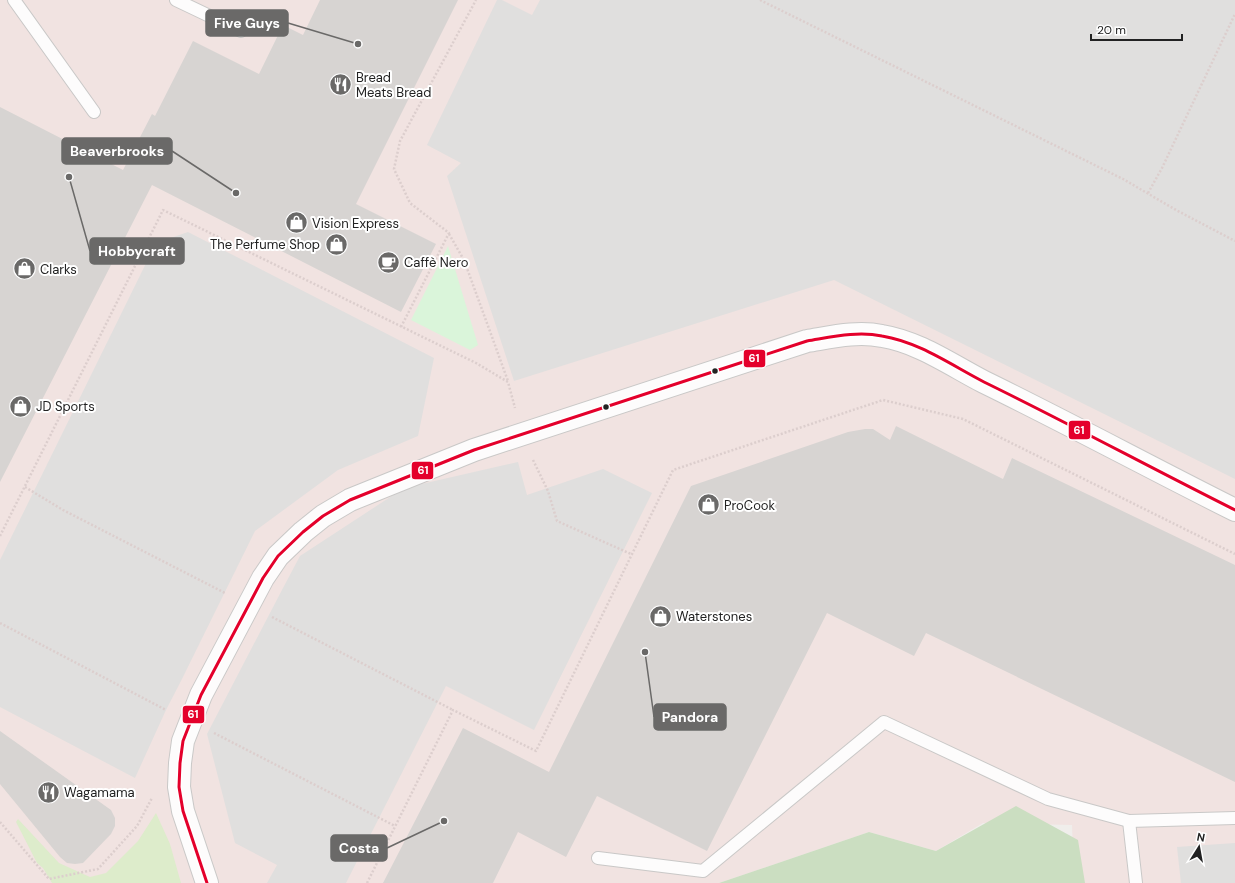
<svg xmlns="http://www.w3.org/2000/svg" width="1235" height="883" viewBox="0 0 1235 883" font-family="'DM Sans',sans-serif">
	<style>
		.commercial { fill: #f1e3e1 }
		.grass { fill: #ddeccb }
		.forest { fill: #cbdec1 }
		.park { fill: #daf5da }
		.parking { fill: #e0dfde }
		.building { fill: #d7d4d2 }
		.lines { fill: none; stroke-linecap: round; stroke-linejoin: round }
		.service-casing { stroke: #c9c8c7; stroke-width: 14 }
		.minor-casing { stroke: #c9c8c7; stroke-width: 24 }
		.path { stroke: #dccecd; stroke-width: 2.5; stroke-dasharray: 2 2; stroke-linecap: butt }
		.service { stroke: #fdfcfc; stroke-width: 12 }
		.minor { stroke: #fdfcfc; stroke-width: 22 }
		.bus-1-casing { stroke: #fff; stroke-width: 6 }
		.bus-1 { stroke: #e4002b; stroke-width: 3 }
		.bus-dot { fill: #222; stroke: #fff; stroke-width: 1.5 }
		.labels { text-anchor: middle; stroke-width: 4; stroke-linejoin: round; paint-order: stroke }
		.poi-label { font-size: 13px; fill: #222; stroke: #fff; text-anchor: start }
		.leader { fill: none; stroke: #6a6968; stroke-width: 1.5 }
		.callout-dot { fill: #6a6968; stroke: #fff; stroke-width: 1.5 }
		.callout { fill: #6a6968; stroke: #6a6968; stroke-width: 1.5 }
		.callout-label { font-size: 14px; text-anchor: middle; font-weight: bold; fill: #fff }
		.line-badge { stroke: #fff; stroke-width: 1.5 }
		.badge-label { font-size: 11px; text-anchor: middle; font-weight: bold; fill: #fff }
	</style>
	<rect width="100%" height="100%" fill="#f0eeeb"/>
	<!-- commercial -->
	<polygon class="commercial" points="0,0 1235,0 1235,883 1074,883 1072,825 983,823 936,851 869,832 719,883 0,883"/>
	<!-- grass -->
	<polygon class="grass" points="156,813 170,844 181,883 52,883 43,868 37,863 16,822 18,819 59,863 90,877 106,873 138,841"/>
	<!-- forest -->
	<polygon class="forest" points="1016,806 1078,840 1085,883 719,883 869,832 936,851"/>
	<!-- park -->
	<polygon class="park" points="448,246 478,345 470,350 411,320"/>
	<!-- parking -->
	<g class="parking">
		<polygon points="497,0 502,0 532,15 540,0 1235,0 1235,479 834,280 514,381 447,176 461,163 427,145"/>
		<polygon points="188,232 434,358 418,436 338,470 255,531 181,681 166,710 135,778 0,707 0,560 156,243"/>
		<polygon points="518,462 527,495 603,469 652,493 534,730 446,686 346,883 267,883 277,865 235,843 207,734 283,588 300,556 404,488"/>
		<polygon points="1235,843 1235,883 1181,883 1177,847"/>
	</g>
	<!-- building -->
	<g class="building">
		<polygon points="320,0 458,0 356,204 436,244 401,312 152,185 0,482 0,107 123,170 152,114 155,116 193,41 259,74 283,25 303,35"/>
		<polygon points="896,426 1003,479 1012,458 1235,565 1235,782 926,633 914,656 827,613 707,851 597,796 566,857 518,832 493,883 383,883 463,728 549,772 691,486 848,432 865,429 873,429 890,440"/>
		<polygon points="0,731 111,810 115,818 115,826 111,834 83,863 75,864 67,863 60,857 0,784"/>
	</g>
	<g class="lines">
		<defs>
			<g id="service">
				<polyline points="14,0 94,112"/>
				<polyline points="176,0 241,31"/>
				<polyline points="1129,821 1136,883"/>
				<polyline points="598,858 703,871 884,722 1048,799 1129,821 1235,818"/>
			</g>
			<path id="minor" d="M207,883L183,811L179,787L180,763L183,741L201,695L263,578L278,556L303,532L323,516L350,500L474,450L807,341C832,337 857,331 882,336C919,342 951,365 984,382C1068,423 1151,468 1235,510"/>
		</defs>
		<!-- service casing -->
		<use href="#service" class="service-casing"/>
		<!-- minor casing -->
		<use href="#minor" class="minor-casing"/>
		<!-- path -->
		<g class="path">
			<polyline points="760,0 1123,179 1176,210 1235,241"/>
			<polyline points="1148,193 1162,168 1235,14"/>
			<polyline points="449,234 464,260 508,381"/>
			<polyline points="401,327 449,233 410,203 394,169 400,141 476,0"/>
			<polyline points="533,460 548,491 557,521 631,554"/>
			<polyline points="25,487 63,510 225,593"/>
			<polyline points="0,536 163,210 476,363 508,382 515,408"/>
			<polyline points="272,617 453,710"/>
			<polyline points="0,623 166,710"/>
			<polyline points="214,733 395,826"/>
			<polyline points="0,822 49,879 98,869 137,826 152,798"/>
			<polyline points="367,883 453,710 536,751 673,470 883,400 963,419 1235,554"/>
		</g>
		<!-- service -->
		<use href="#service" class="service"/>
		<!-- minor -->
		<use href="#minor" class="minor"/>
		<defs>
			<path id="bus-1" d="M207,883L183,811L179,787L180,763L183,741L201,695L263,578L278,556L303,532L323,516L350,500L474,450L807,341C832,337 857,331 882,336C919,342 951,365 984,382C1068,423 1151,468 1235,510"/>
		</defs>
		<!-- bus-1 casing -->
		<use href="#bus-1" class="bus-1-casing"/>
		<!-- bus-1 -->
		<use href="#bus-1" class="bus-1"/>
	</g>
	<!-- icons -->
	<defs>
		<symbol id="restaurant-disc" viewBox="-11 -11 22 22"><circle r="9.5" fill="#6a6968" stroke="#fff"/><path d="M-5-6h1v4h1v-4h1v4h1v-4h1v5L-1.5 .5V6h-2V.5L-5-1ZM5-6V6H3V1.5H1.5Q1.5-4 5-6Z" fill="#fff"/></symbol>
		<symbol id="shop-disc" viewBox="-11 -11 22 22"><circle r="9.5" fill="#6a6968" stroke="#fff"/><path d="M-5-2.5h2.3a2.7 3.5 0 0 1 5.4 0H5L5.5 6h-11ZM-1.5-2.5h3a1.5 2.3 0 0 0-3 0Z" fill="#fff"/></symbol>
		<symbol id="cafe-disc" viewBox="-11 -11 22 22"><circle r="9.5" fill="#6a6968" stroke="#fff"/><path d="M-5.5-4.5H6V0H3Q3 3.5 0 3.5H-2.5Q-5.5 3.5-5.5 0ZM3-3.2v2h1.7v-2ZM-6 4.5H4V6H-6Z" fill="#fff"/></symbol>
	</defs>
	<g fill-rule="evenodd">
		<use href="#restaurant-disc" x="328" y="72" width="25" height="25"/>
		<use href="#shop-disc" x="284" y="210" width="25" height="25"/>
		<use href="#shop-disc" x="324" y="232" width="25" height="25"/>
		<use href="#cafe-disc" x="376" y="250" width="25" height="25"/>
		<use href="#shop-disc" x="12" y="256" width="25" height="25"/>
		<use href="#shop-disc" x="8" y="394" width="25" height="25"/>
		<use href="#shop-disc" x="696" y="492" width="25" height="25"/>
		<use href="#shop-disc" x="648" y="604" width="25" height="25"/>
		<use href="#restaurant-disc" x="36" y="780" width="25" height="25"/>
	</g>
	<!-- markers -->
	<g class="bus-dot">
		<circle cx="715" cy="371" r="3.5"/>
		<circle cx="606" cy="407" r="3.5"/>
	</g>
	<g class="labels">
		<!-- poi labels -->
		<g class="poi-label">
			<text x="356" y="82">Bread<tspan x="356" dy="15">Meats Bread</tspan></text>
			<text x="312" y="228">Vision Express</text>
			<text x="320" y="249" text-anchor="end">The Perfume Shop</text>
			<text x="404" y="267">Caffè Nero</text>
			<text x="40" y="274">Clarks</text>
			<text x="36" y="411">JD Sports</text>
			<text x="724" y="510">ProCook</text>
			<text x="676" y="621">Waterstones</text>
			<text x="64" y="797">Wagamama</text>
		</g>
	</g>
	<!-- callouts -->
	<path class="leader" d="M358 44L288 23M236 193L172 151M69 177L90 251M645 652L654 717M444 821L387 848"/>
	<g class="callout-dot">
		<circle cx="358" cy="44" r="4"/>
		<circle cx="236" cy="193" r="4"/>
		<circle cx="69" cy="177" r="4"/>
		<circle cx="645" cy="652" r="4"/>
		<circle cx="444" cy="821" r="4"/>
	</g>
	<g class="callout">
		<rect x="206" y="10" width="82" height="26" rx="4"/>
		<rect x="62" y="138" width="110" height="26" rx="4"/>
		<rect x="90" y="238" width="94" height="26" rx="4"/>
		<rect x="654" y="704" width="72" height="26" rx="4"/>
		<rect x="331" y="835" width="56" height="26" rx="4"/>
	</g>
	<g class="callout-label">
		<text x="247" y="28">Five Guys</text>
		<text x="117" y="156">Beaverbrooks</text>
		<text x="137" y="256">Hobbycraft</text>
		<text x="690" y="722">Pandora</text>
		<text x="359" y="853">Costa</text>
	</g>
	<g class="line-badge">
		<rect x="743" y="349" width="23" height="19" rx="4" fill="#e4002b"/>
		<rect x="1068" y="420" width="23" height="20" rx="4" fill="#e4002b"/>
		<rect x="411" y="461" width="23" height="19" rx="4" fill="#e4002b"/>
		<rect x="182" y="705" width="23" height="19" rx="4" fill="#e4002b"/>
	</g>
	<g class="badge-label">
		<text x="754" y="362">61</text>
		<text x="1079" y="434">61</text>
		<text x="423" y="474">61</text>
		<text x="193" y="718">61</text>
	</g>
	<!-- north arrow -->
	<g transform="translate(1199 847) rotate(11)" stroke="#ffffff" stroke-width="3" paint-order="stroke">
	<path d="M0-3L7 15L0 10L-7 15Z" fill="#222222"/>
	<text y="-6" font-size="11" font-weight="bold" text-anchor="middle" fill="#222222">N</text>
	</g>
	<!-- scale -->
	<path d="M1091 34v6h91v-6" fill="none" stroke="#222222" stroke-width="2"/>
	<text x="1097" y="34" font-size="12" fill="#222222" stroke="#ffffff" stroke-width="3" paint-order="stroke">20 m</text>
</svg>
